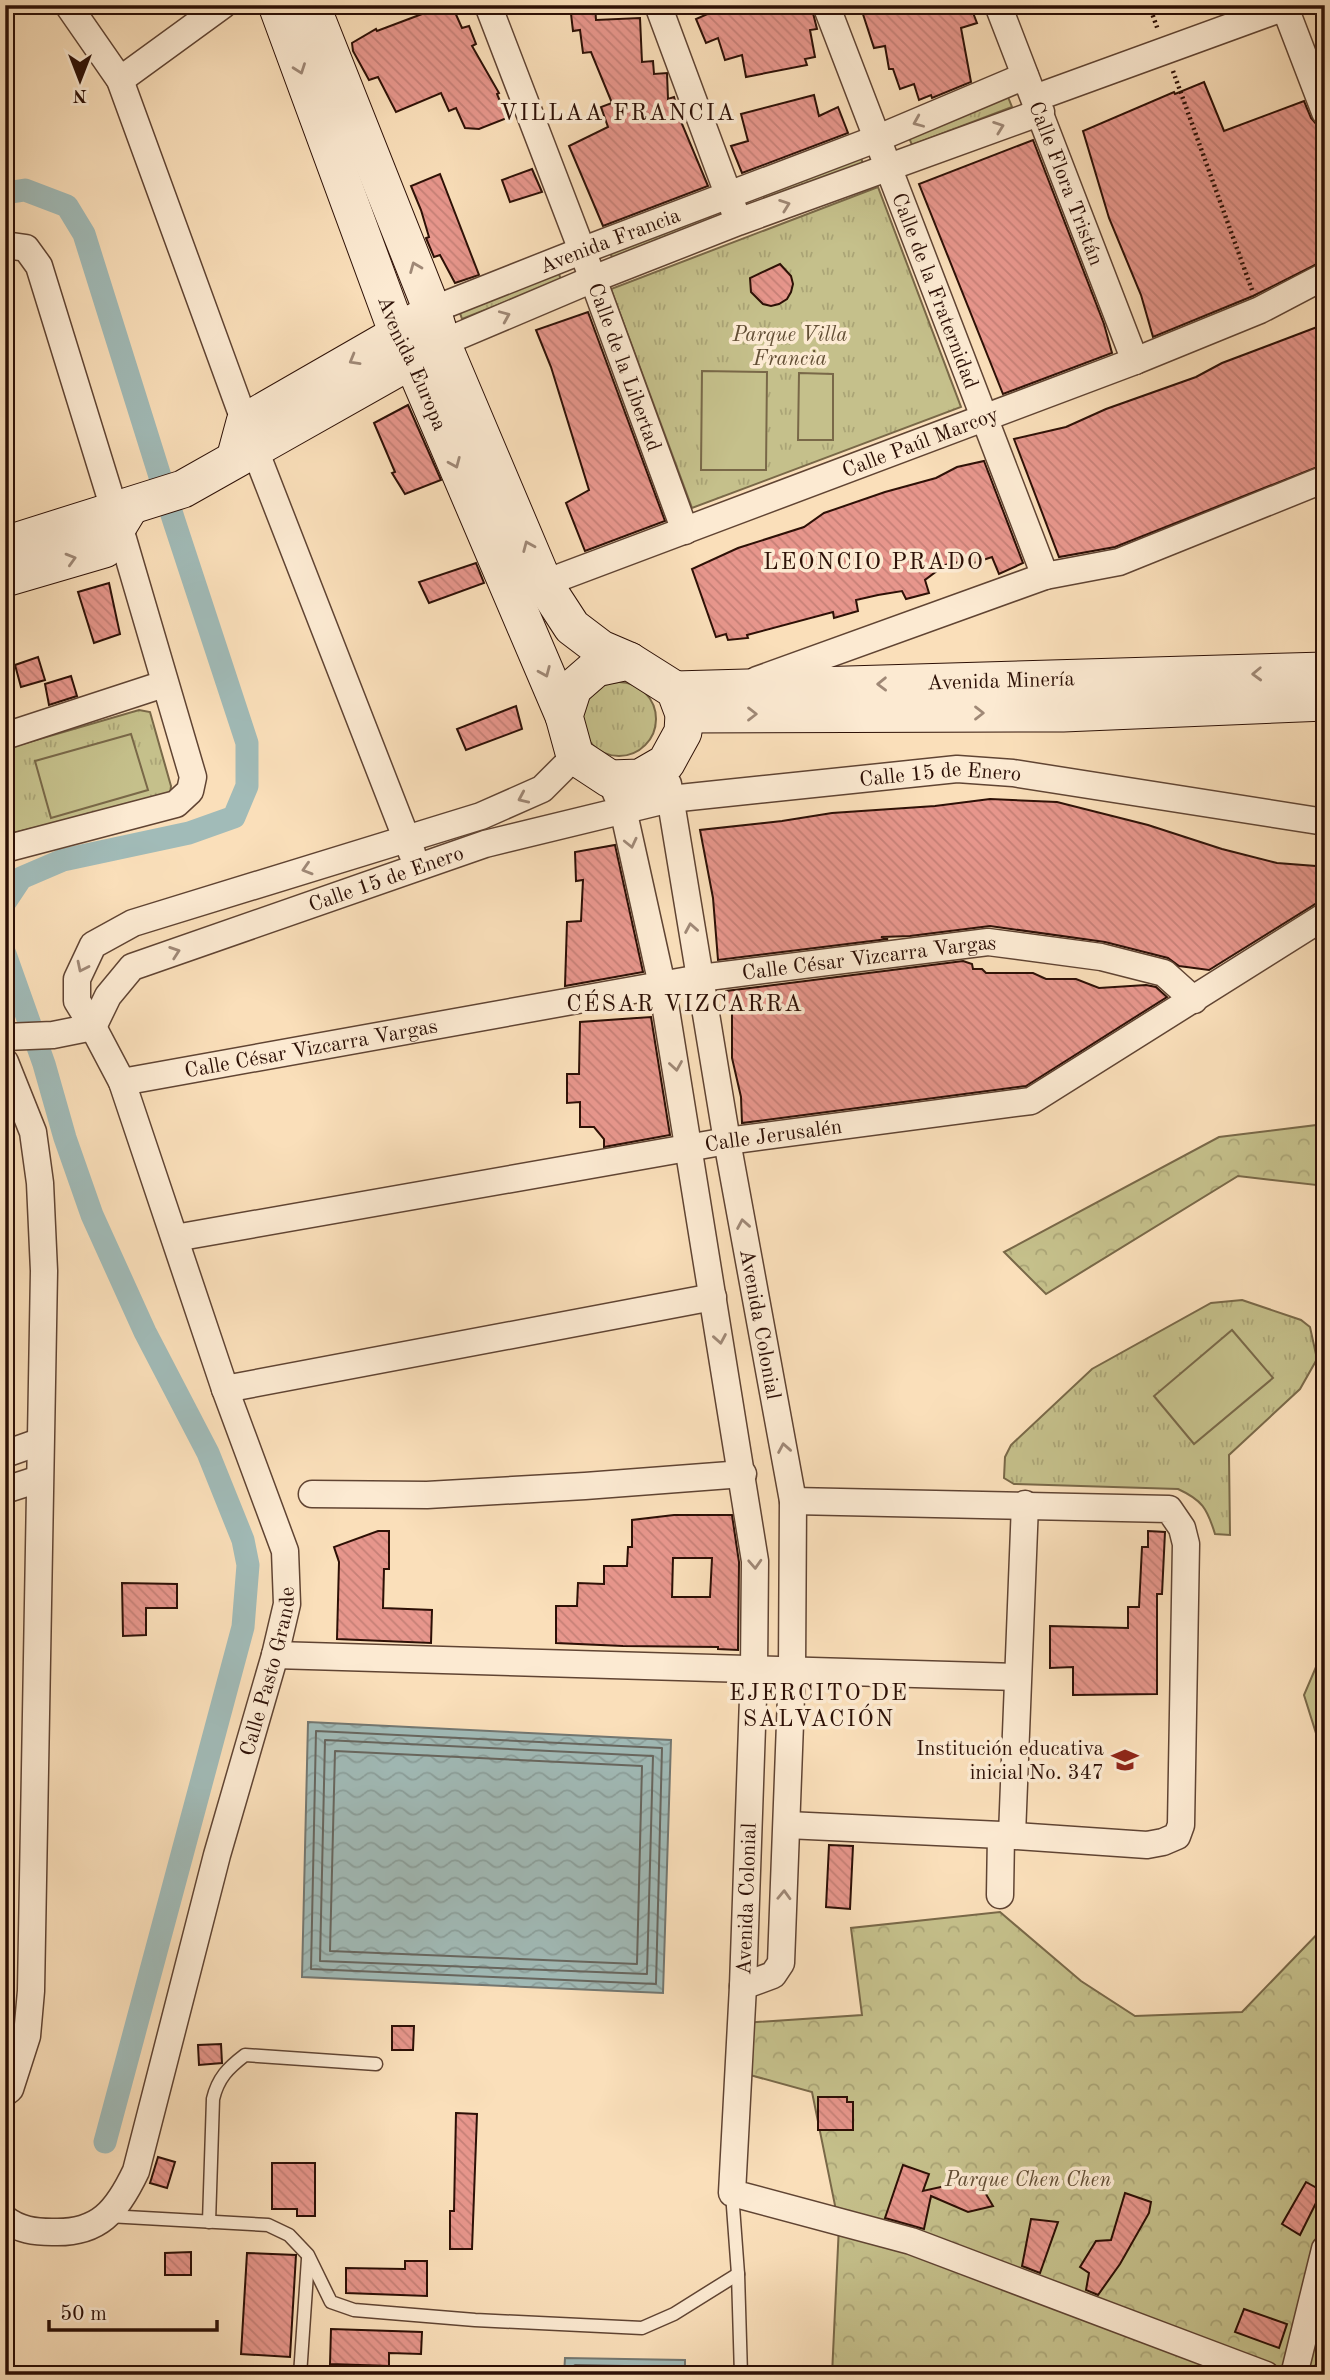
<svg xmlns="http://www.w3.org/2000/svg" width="1330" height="2380" viewBox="0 0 1330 2380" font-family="'Old Standard TT',serif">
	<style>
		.grass { fill: url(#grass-tufts); stroke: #796848; stroke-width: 2 }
		.forest { fill: url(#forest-crowns); stroke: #796848; stroke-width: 2 }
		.garden { fill: #c5c08b; stroke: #796848; stroke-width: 2 }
		.water { fill: url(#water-waves); stroke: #737771; stroke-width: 2 }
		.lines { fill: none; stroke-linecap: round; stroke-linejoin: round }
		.shore { stroke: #67665f; stroke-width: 2 }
		.canal { stroke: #a1bbb8; stroke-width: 23 }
		.building { fill: url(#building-back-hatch); stroke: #2d1006; stroke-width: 2; fill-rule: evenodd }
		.lane-casing { stroke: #604433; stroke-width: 15 }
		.street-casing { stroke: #604433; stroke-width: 29 }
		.secondary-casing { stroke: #2d1006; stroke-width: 39 }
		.path { stroke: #2d1006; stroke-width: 4.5; stroke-dasharray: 2 3.5; stroke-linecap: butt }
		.lane { stroke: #fcead2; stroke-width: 12 }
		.street { stroke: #fcead2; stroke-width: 26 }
		.secondary { stroke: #fcead2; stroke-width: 37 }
		.oneway { stroke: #9f8876 }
		.labels { text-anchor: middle; stroke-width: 7; stroke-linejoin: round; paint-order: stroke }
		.street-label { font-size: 21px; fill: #2d1006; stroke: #fcead2 }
		.park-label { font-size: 21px; font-style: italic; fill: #624e35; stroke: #fcead2 }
		.poi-label { font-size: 21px; fill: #2d1006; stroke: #fcead2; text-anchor: end }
		.neighbourhood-label { font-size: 23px; letter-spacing: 2px; fill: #2d1006; stroke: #fcead2 }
	</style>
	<defs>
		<pattern id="grass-tufts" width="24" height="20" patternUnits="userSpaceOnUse" patternTransform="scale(1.75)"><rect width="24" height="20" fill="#c5c08b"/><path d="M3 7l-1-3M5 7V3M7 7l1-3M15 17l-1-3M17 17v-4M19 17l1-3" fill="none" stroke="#aaa476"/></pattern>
		<pattern id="forest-crowns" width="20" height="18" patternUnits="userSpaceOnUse" patternTransform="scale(1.75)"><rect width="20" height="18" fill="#c5c08b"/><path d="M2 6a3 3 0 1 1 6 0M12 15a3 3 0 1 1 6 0" fill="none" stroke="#aaa476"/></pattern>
		<pattern id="water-waves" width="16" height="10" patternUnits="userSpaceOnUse" patternTransform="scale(1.75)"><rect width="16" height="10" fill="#a1bbb8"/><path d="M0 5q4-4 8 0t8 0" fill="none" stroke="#8ba09d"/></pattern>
		<pattern id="building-back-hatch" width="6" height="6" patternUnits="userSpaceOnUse" patternTransform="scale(1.75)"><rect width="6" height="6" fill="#e7968c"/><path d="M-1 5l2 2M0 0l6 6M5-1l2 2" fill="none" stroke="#c68077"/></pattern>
	</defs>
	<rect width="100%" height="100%" fill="#fadfba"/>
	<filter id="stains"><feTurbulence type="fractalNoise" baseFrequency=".00286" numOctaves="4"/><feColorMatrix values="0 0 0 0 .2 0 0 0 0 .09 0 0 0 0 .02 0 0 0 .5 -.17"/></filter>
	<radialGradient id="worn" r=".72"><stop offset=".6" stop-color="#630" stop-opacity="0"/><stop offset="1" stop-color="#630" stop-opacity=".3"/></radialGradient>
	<!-- grass -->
	<g class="grass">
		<polygon points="1008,97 1012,107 912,145 908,135"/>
		<polygon points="860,155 863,164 765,200 762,192"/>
		<polygon points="878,187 961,407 692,508 611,289"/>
		<polygon points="707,212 710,220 613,259 609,251"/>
		<polygon points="558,271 561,280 462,319 459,310"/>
		<circle cx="619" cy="719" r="37"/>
		<polygon points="139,710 150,712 171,786 170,795 5,835 5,749"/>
		<path d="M1242,1300L1301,1320L1310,1327L1317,1359L1300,1389L1229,1455L1230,1535L1215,1534C1207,1508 1202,1500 1178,1489L1014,1484L1004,1478L1005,1457L1011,1445L1092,1369L1211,1303Z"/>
	</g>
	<!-- forest -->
	<g class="forest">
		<polygon points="1325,1124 1325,1186 1238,1176 1046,1294 1004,1252 1219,1137"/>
		<polygon points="1325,1646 1325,1762 1304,1695"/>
		<polygon points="1000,1912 1081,1981 1135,2016 1242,2012 1325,1926 1325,2355 1309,2372 1312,2375 832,2375 839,2225 812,2092 739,2072 743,2023 862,2015 851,1928"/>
	</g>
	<!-- garden -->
	<g class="garden">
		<polygon points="702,371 767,372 766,470 701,470"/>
		<polygon points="799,373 833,374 833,440 798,440"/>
		<polygon points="131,734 148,790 51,818 35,761"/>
		<polygon points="1232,1330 1273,1378 1194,1444 1154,1396"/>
	</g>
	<!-- water -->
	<g class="water">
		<polygon points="308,1722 671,1740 663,1993 302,1977"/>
		<polygon points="565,2358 685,2360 685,2375 564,2375"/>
	</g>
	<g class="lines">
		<!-- shore -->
		<g class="shore">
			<polygon points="316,1731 662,1748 656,1984 311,1969"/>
			<polygon points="325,1740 653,1756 647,1974 320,1961"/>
			<polygon points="335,1751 642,1766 637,1964 330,1951"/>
			<polyline points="571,2375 572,2367 575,2365 675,2367 677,2369 678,2375"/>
		</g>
		<!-- canal -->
		<g class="canal">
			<polyline points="5,193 25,190 67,206 84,234 174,521 247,743 247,786 234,817 189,833 63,860 21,878 5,902"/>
			<polyline points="5,954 44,1064 65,1138 92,1215 145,1332 208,1453 243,1540 248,1565 243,1627 105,2142"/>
		</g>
	</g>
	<!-- building -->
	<g class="building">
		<polygon points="570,5 595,5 596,20 640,18 642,62 653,61 654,74 667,73 668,99 674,97 682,124 708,186 603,226 569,146 608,127 601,107 612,103 591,52 583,53 580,30 573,31"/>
		<polygon points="728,5 811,5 817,29 810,30 815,57 805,59 807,65 746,77 742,55 725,60 718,38 706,43 696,19"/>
		<polygon points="860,5 970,5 977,23 961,28 971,82 932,98 931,95 919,100 914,84 900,89 893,69 889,69 885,46 874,48"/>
		<polygon points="438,8 444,13 454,10 462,28 469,26 476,44 472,46 499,93 497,94 507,118 479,129 465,128 456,108 449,111 441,93 396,112 378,77 369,80 353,51 352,43 376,29 377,31"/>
		<polygon points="1204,82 1224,131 1304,101 1311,118 1318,126 1325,145 1325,260 1253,296 1153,337 1141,295 1109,218 1083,131 1174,92 1175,94"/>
		<polygon points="814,95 819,116 838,107 848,133 742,173 731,146 748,141 741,114"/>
		<polygon points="1033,140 1104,324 1112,353 1003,394 919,184"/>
		<polygon points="532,169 542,192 510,202 502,180"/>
		<polygon points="440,174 479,275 455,283 440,255 434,257 426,238 429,237 421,210 411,186"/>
		<polygon points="780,264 791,276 793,284 791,292 787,299 779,304 771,306 763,304 751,292 750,278"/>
		<polygon points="588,312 665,521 585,551 566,503 589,490 551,367 536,330"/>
		<polygon points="1325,324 1325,464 1115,547 1059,557 1014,439 1066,427 1106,409 1196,377 1222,363"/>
		<polygon points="408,405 441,480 405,494 392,473 395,472 374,423"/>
		<polygon points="984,461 1023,563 999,574 992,557 971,564 969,560 945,565 925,580 929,593 906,599 902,591 878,595 856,600 858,611 834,618 833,612 747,635 748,638 728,640 726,634 716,637 692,569 738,548 804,527 824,513 885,492 936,478 957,467"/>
		<polygon points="476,563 484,583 429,603 419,582"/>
		<polygon points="109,583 120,634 94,643 78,592"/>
		<polygon points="38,657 45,680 21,687 15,665"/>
		<polygon points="71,676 77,696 49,705 45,684"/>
		<polygon points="516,706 522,729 466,750 457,729"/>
		<polygon points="990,799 1057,802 1148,825 1222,849 1277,863 1316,866 1325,872 1325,900 1317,903 1209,970 1179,966 1168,958 1105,942 990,926 910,936 881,937 888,939 718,960 713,898 700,830 782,821 832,813 935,806"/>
		<polygon points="615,845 643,972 565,986 567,922 581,921 583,880 576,881 575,852"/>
		<polygon points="963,961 972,964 973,969 982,969 986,973 1033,973 1046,979 1076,979 1099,988 1146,985 1156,987 1167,997 1026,1086 742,1123 741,1097 732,1058 732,1010 726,1009 726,991"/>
		<polygon points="651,1017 670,1135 604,1147 604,1139 594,1127 580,1127 580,1102 567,1103 567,1074 579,1074 580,1022"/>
		<path d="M674,1515H732L739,1562L738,1650L718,1649V1647L623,1646L556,1643V1606H577L578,1583L604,1584V1566H627L628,1547H632V1520ZM673,1558H712L710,1597H672Z"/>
		<polygon points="378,1531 389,1531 389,1569 384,1569 383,1608 432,1610 431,1643 337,1639 339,1562 334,1547"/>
		<polygon points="1148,1531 1165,1532 1162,1594 1157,1594 1157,1694 1073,1695 1073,1667 1050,1668 1050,1626 1128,1628 1128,1607 1139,1607 1142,1547 1148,1547"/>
		<polygon points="122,1583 177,1584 177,1608 146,1608 146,1635 123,1636"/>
		<polygon points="829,1845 853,1846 850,1909 826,1907"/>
		<polygon points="392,2026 414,2026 413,2050 392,2050"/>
		<polygon points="221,2044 222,2063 199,2065 198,2045"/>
		<polygon points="818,2097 847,2097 847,2102 853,2102 853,2130 818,2130"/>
		<polygon points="456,2113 477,2114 472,2249 450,2249 450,2211 454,2211"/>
		<polygon points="158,2157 175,2162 167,2188 150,2183"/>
		<polygon points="272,2163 315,2163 315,2216 297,2216 297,2209 272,2209"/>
		<polygon points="903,2165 929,2174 923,2191 977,2179 993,2206 968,2212 931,2196 924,2229 885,2218"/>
		<polygon points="1306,2182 1322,2191 1300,2235 1282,2224"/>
		<polygon points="1125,2193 1151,2202 1149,2213 1120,2264 1098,2295 1086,2290 1089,2273 1080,2267 1096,2241 1111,2240"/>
		<polygon points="1031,2219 1058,2222 1040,2273 1022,2266"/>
		<polygon points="191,2252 191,2275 165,2275 165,2253"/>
		<polygon points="247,2253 296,2255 290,2357 241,2354"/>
		<polygon points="405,2261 427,2261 427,2296 346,2293 346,2268 405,2269"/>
		<polygon points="1244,2309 1287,2324 1279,2348 1235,2332"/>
		<polygon points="331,2329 422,2332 421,2354 389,2353 389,2366 330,2364"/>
	</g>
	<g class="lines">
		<defs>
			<g id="lane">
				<polyline points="732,2193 738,2274 741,2375"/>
				<polyline points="108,2216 268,2225 289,2235 308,2255 331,2302 354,2310 475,2320 642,2328 674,2314 738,2274"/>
				<path d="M209,2222L213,2099C218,2078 228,2068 245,2055L376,2064"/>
				<polyline points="300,2375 308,2259"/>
			</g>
			<g id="street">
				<polyline points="68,5 120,80 255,450 412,853"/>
				<path id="s1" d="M488,5L593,279L685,531"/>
				<polyline points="658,5 734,210"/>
				<path id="s2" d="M826,5L1045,576"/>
				<path id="s3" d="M998,5L1135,361"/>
				<polyline points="1284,5 1325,112"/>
				<polyline points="120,80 223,5"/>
				<polyline points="1035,98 1285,7"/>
				<polyline points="5,245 26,248 39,266 119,525 193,777 190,791 176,804 5,849"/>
				<path id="s4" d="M432,310L581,251L876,139L1025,76"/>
				<polyline points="442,343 593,279 738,222 1041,112"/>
				<path id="s5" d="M529,589L1135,361L1260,310L1325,276"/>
				<polyline points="757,680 1045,576 1119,562 1325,479"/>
				<polyline points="5,736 164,684"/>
				<polyline points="610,779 623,809 662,985 755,1561 754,1669 743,1986 732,2193 911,2241 1266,2375"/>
				<path id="s6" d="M668,784L727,1141L793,1501L792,1670L781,1963L773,1975L743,1986"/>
				<path id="s7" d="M93,1027L108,996L132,967L485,844L670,799L957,769L1013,773L1325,822"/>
				<polyline points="5,1037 53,1035 93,1027"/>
				<polyline points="5,1062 33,1132 40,1183 44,1271 31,1991 27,2036 10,2089 5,2093"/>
				<path id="s8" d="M122,1082L700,978L988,942L1101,957L1164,973L1194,1000"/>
				<path id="s9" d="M175,1238L727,1141L1031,1101L1325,916"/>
				<polyline points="225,1389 713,1297"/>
				<polyline points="5,1454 39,1442"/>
				<polyline points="5,1490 39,1479"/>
				<polyline points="312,1494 427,1495 585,1486 743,1474"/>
				<polyline points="275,1655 1017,1677"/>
				<polyline points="787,1825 1001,1835 1147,1845 1163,1842 1177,1836 1181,1825 1186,1544 1182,1528 1169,1509 793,1501"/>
				<polyline points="1012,1835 1025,1504"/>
				<polyline points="1000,1895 1001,1835"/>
				<path id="s10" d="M5,2219C19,2230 35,2232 52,2232C99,2234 117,2211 136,2171L217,1855L275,1655L287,1604L285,1551L225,1389L122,1082L93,1027L77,1001V979L93,945L133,923L481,816L542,789L575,756"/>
				<polyline points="1294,2375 1325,2249"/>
			</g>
			<g id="secondary">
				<path id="s11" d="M277,5L398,334L412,360L564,716"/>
				<polyline points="311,5 432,310 442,343 544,584 572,627 601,649 629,661"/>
				<polyline points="235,459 245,422 398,334 417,321"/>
				<polyline points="5,545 183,489 431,349"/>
				<polyline points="5,578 104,549 129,508"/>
				<polygon points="629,661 675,690 684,714 683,732 666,763 640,778 610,779 575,756 564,716 573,688 596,668"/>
				<path id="s12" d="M675,690L1325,671"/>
				<polyline points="684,714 1063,713 1325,702"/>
			</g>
		</defs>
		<!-- lane casing -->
		<use href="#lane" class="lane-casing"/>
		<!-- street casing -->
		<use href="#street" class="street-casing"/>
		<!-- secondary casing -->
		<use href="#secondary" class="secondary-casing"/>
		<!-- path -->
		<g class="path">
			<polyline points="1149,5 1158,30"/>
			<polyline points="1173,71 1252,290"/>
		</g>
		<!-- lane -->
		<use href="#lane" class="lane"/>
		<!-- street -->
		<use href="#street" class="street"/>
		<!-- secondary -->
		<use href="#secondary" class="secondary"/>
	</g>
	<!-- one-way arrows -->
	<defs><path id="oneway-chevron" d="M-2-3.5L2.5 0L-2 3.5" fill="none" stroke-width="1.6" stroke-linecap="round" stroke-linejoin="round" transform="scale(1.75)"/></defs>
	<g class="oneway">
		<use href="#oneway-chevron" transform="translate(300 69) rotate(70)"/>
		<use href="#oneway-chevron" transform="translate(918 122) rotate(157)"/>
		<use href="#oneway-chevron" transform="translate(999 127) rotate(-20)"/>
		<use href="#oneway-chevron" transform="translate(785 205) rotate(-20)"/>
		<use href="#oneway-chevron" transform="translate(415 267) rotate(-112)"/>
		<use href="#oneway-chevron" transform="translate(505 316) rotate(-23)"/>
		<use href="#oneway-chevron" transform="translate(354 360) rotate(150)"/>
		<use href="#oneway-chevron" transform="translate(455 463) rotate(67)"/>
		<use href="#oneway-chevron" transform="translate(528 546) rotate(-113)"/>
		<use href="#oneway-chevron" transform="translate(71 559) rotate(-16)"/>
		<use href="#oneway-chevron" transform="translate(545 672) rotate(67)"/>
		<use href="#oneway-chevron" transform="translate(1257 674) rotate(178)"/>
		<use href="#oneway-chevron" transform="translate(882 684) rotate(179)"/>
		<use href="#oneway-chevron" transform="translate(979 713)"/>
		<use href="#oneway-chevron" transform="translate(752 714)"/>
		<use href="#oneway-chevron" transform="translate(523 798) rotate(156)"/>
		<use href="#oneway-chevron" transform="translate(631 843) rotate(77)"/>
		<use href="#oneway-chevron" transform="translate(307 869) rotate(163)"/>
		<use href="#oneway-chevron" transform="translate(691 928) rotate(-100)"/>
		<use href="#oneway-chevron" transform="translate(175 952) rotate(-19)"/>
		<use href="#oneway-chevron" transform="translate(82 967) rotate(116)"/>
		<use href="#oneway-chevron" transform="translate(676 1066) rotate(81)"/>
		<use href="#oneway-chevron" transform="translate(743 1224) rotate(-100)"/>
		<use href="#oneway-chevron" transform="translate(720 1339) rotate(80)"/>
		<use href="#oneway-chevron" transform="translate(784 1448) rotate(-100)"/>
		<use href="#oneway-chevron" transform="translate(755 1564) rotate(87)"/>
		<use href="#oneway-chevron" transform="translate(784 1895) rotate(-88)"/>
	</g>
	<!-- icons -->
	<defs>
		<symbol id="school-bare" viewBox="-9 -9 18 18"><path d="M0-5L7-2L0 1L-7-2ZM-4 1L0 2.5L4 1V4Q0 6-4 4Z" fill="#8f2418" stroke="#fcead2" stroke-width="2.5" paint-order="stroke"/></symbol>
	</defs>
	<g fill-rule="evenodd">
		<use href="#school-bare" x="1106" y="1741" width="38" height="38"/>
	</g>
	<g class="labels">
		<!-- street labels -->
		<g class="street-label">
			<text dy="7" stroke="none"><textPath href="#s3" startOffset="191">Calle Flora Tristán</textPath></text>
			<text dy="7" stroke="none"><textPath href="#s4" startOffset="191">Avenida Francia</textPath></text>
			<text dy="7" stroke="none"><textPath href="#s2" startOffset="306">Calle de la Fraternidad</textPath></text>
			<text dy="7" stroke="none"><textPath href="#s11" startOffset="383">Avenida Europa</textPath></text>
			<text dy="7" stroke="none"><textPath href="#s1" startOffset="387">Calle de la Libertad</textPath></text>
			<text dy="7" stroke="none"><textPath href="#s5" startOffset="418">Calle Paúl Marcoy</textPath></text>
			<text dy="7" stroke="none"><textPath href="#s12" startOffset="326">Avenida Minería</textPath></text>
			<text dy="7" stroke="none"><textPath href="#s7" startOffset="908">Calle 15 de Enero</textPath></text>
			<text dy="7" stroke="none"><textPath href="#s7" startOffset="341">Calle 15 de Enero</textPath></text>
			<text dy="7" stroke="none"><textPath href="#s8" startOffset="758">Calle César Vizcarra Vargas</textPath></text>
			<text dy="7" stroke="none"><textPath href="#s8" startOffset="192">Calle César Vizcarra Vargas</textPath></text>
			<text dy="7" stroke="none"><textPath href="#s9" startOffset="607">Calle Jerusalén</textPath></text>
			<text dy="7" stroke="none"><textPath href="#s6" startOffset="548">Avenida Colonial</textPath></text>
			<text dy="7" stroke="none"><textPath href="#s10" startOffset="679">Calle Pasto Grande</textPath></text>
			<text transform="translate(746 1899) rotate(-88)" y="7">Avenida Colonial</text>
		</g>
		<!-- park labels -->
		<g class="park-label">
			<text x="790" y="341">Parque Villa<tspan x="790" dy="24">Francia</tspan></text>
			<text x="1028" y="2186">Parque Chen Chen</text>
		</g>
		<!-- poi labels -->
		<g class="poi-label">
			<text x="1104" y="1755">Institución educativa<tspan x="1104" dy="24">inicial No. 347</tspan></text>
		</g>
		<!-- neighbourhood labels -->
		<g class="neighbourhood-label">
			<text x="618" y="120">VILLAA FRANCIA</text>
			<text x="874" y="569">LEONCIO PRADO</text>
			<text x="685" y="1011">CÉSAR VIZCARRA</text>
			<text x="819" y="1700">EJERCITO DE<tspan x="819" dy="26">SALVACIÓN</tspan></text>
		</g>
	</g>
	<!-- margin -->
	<rect width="1330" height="2380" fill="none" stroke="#fadfba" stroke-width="28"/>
	<rect x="7" y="7" width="1316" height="2366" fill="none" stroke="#2d1006" stroke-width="3.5"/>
	<rect x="14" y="14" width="1302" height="2352" fill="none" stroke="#2d1006" stroke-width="2"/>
	<!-- north arrow -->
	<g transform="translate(80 80) rotate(180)" stroke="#fcead2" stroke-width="5" paint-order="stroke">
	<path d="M0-5L12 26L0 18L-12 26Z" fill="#2d1006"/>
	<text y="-10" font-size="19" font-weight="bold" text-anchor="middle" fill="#2d1006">N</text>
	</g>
	<!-- scale -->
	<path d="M49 2320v10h168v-10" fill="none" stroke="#2d1006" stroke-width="3.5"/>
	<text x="60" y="2320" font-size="21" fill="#2d1006" stroke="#fcead2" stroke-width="5" paint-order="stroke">50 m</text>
	<rect width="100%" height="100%" filter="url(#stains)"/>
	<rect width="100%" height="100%" fill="url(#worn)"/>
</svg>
